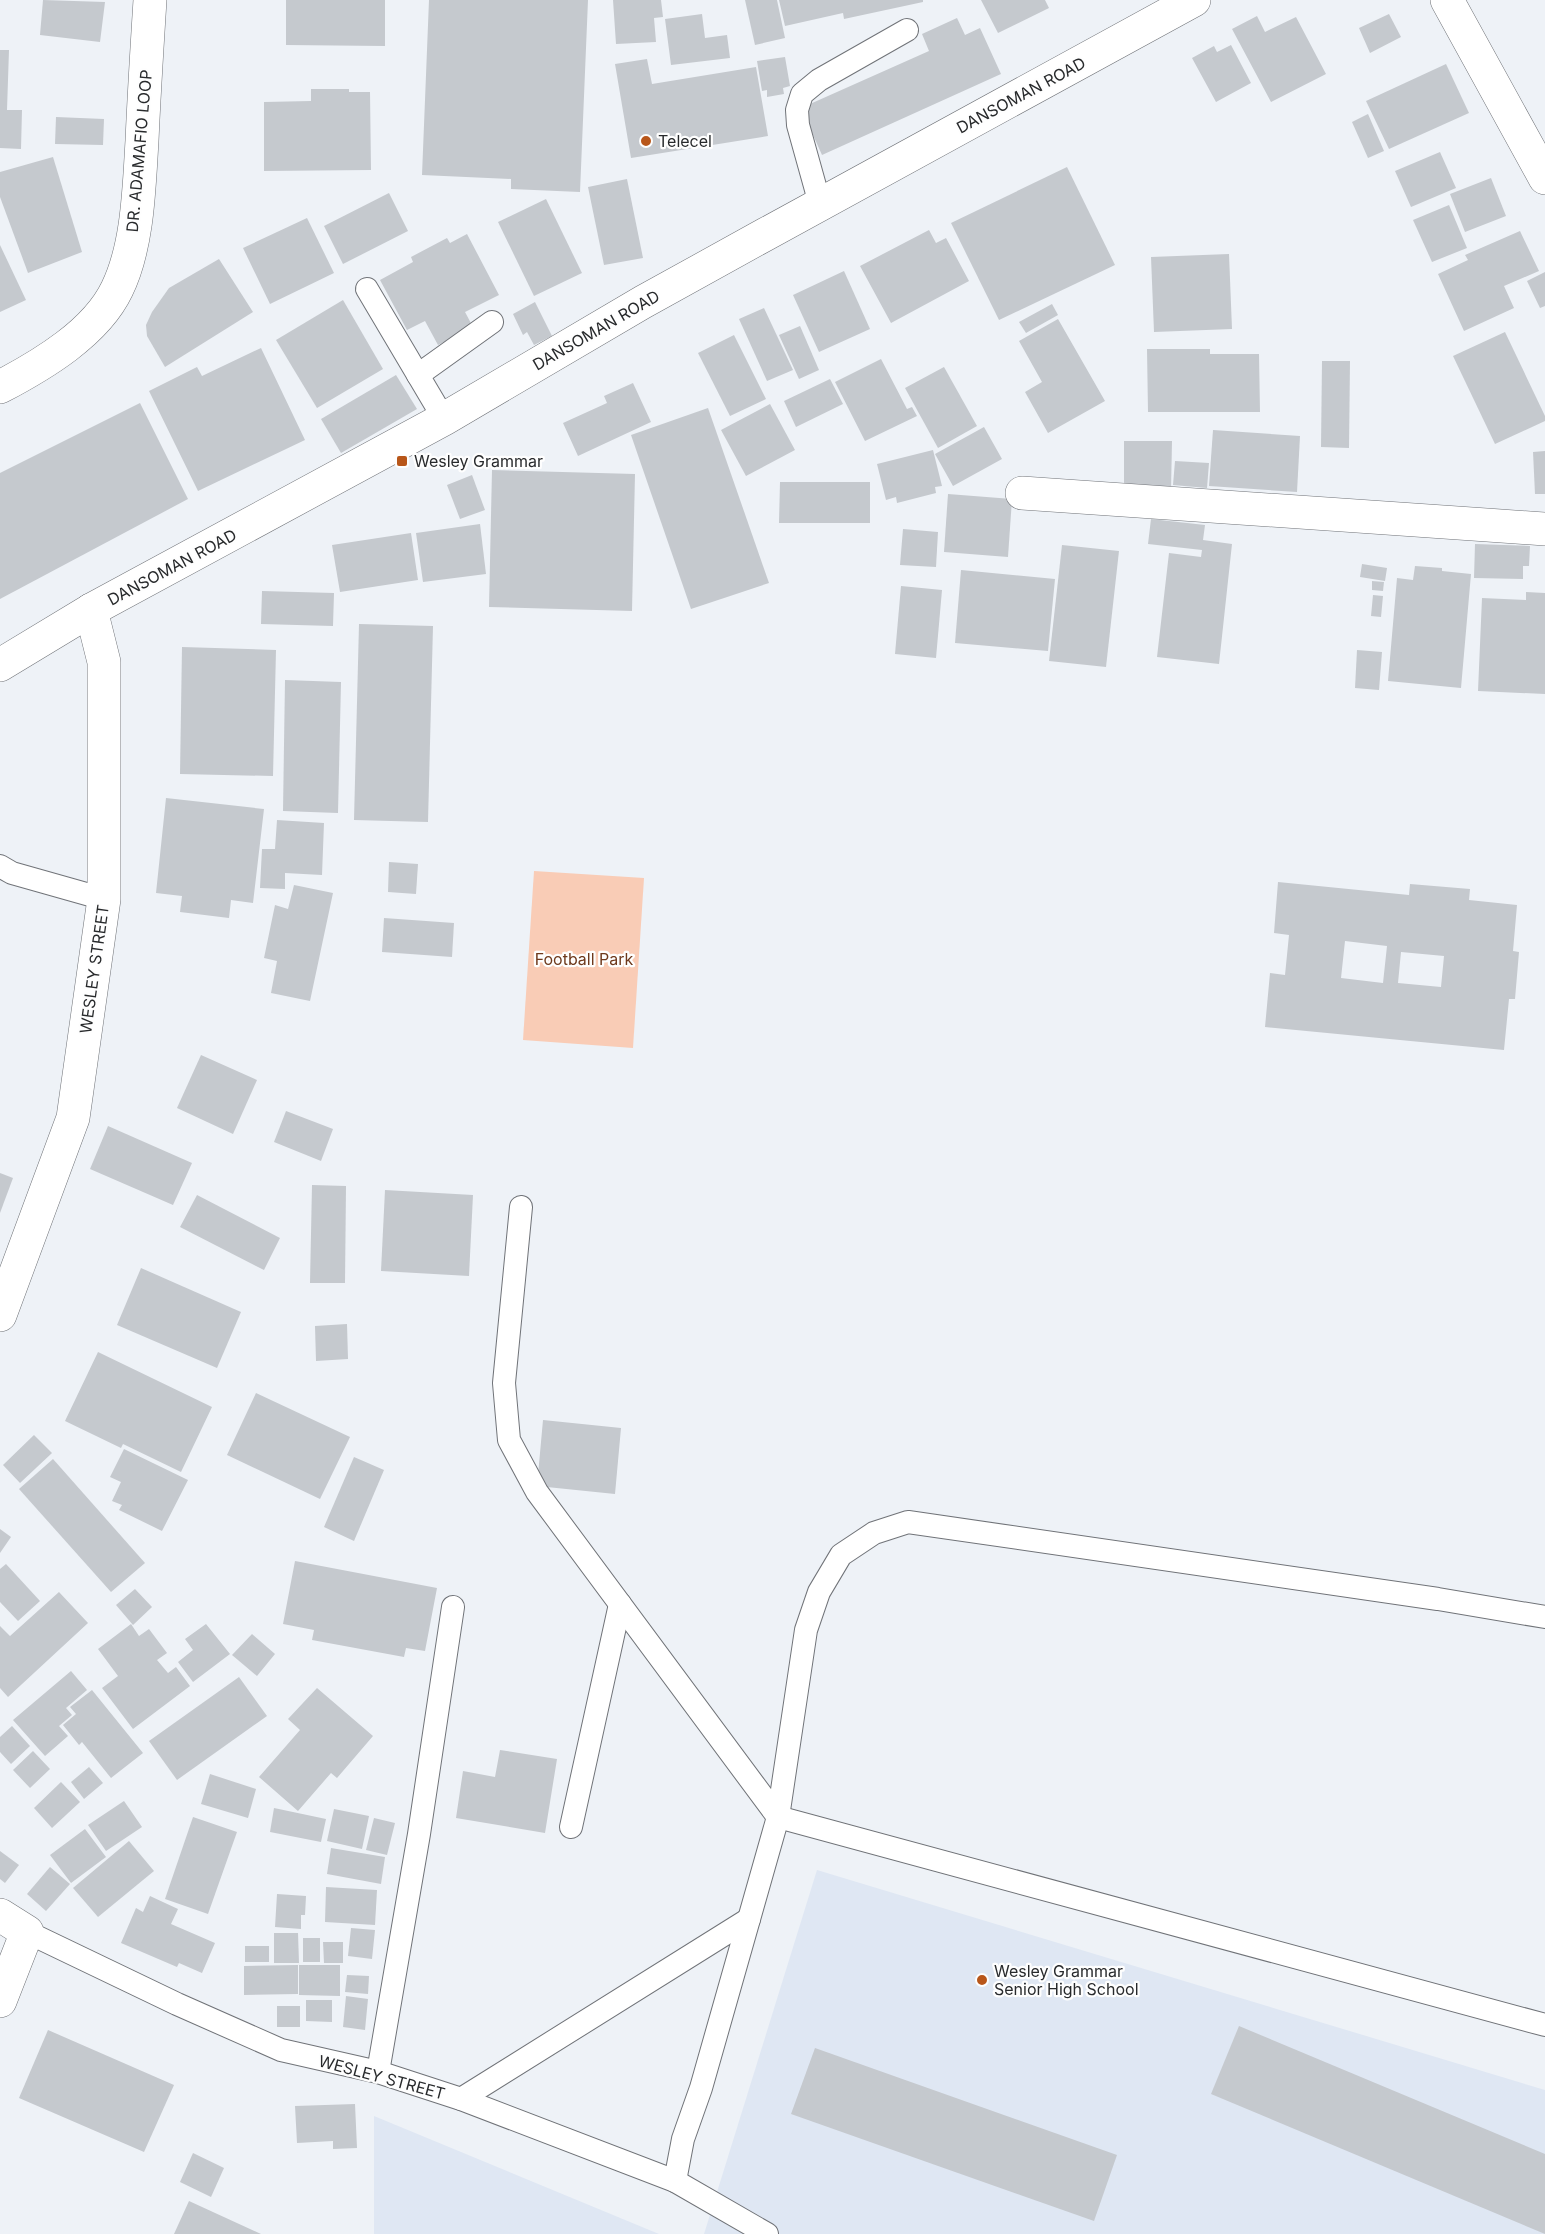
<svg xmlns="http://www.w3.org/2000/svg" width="1545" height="2234" viewBox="0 0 1545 2234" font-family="Inter,sans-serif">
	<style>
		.built { fill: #dfe7f3 }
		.green { fill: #f9ccb6 }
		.building { fill: #c5c9ce; fill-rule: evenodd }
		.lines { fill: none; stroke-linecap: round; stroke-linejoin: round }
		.service-casing { stroke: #707378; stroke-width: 24 }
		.minor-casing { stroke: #707378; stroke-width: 34 }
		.secondary-casing { stroke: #707378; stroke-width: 34 }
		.service { stroke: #fff; stroke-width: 22 }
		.minor { stroke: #fff; stroke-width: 33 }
		.secondary { stroke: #fff; stroke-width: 33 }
		.poi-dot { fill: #b85619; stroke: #fefefe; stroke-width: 2 }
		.labels { text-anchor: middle; stroke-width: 4.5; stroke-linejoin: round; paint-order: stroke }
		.street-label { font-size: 16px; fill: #282a2c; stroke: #fefefe }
		.poi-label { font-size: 16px; fill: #282a2c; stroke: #fefefe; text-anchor: start }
		.park-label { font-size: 16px; fill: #6e391c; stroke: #fefefe }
	</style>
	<rect width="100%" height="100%" fill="#eef2f7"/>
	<!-- built -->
	<g class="built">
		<polygon points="817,1870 1545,2090 1545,2234 704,2234"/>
		<polygon points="374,2116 659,2234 374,2234"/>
	</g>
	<!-- green -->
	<polygon class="green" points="534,871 644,878 633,1048 523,1040"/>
	<!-- building -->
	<g class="building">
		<polygon points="43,0 105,2 100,42 40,35"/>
		<polygon points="286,0 385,0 385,46 286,45"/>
		<polygon points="429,0 588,0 580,192 511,189 511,179 422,175"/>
		<polygon points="613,0 661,0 663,17 654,18 656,42 616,44"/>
		<polygon points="745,0 777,0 785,38 755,45"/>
		<polygon points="779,0 923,0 923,2 844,19 843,13 785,26"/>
		<polygon points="981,0 1045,0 1049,8 998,33"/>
		<polygon points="702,14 705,38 727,35 730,58 671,65 665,19"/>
		<polygon points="1389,14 1401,37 1370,53 1359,28"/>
		<polygon points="1257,16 1265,32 1296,17 1326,74 1271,102 1232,29"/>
		<polygon points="957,18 965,35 980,28 1001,74 822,155 801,108 929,51 922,34"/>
		<polygon points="1231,45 1251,83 1216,102 1192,58 1214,46 1217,52"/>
		<polygon points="0,50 9,50 7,110 22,110 21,149 0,148"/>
		<polygon points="785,57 790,86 783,88 784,94 767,97 767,90 762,91 757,61"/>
		<polygon points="647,59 652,84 756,67 768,136 631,158 615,64"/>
		<polygon points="1446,64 1469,113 1389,149 1366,101"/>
		<polygon points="311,89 349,89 349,92 370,92 371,170 264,171 264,102 311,101"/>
		<polygon points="1368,114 1384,151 1368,158 1352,122"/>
		<polygon points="56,117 104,119 103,145 55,144"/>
		<polygon points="1440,152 1456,188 1411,207 1395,171"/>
		<polygon points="53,157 82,252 28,273 0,197 0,172"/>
		<polygon points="1067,167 1115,265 999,320 951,223"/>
		<polygon points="1491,178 1506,216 1465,232 1450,194"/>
		<polygon points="627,179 643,258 604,265 588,187"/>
		<polygon points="389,193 408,231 343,264 324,226"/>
		<polygon points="546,199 582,273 534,296 498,222"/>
		<polygon points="1449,205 1467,248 1432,262 1413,220"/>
		<polygon points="307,218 334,273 270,304 243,248"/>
		<polygon points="929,230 936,243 946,238 969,281 891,323 860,266"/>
		<polygon points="1520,231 1539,271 1504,286 1514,308 1464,331 1438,274 1468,260 1465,255"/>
		<polygon points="467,234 499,295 465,312 473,327 438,345 425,321 407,330 380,280 413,262 411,257 447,238 450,243"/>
		<polygon points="0,245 26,300 0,312"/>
		<polygon points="1229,254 1232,329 1154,332 1151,257"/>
		<polygon points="219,259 253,312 165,367 147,336 146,325 152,312 169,288"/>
		<polygon points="844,271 870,329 819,352 793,295"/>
		<polygon points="1545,272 1545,306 1540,308 1527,281"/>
		<polygon points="343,300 383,369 317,408 276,340"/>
		<polygon points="535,302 552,336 534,345 527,332 523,335 513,314"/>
		<polygon points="1052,304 1058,315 1026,333 1019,322"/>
		<polygon points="764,308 793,370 767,381 739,319"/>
		<polygon points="1058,319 1105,401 1048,433 1025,392 1042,382 1019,341"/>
		<polygon points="800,326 819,370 799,379 779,335"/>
		<polygon points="1505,332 1545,416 1545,421 1495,444 1453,356"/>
		<polygon points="734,335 766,399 730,416 698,353"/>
		<polygon points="261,348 305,440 198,491 149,391 197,367 202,376"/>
		<polygon points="1147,349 1210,349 1210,354 1259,354 1260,412 1148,412"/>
		<polygon points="881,359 907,409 912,407 917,416 865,441 835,382"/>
		<polygon points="1322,361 1350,361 1349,448 1321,447"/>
		<polygon points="944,367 977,426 938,448 905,388"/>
		<polygon points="396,375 417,409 341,453 321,419"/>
		<polygon points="830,379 843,404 796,427 784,401"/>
		<polygon points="633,383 651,422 578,456 563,423 607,403 604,396"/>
		<polygon points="140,403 188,499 0,599 0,473"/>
		<polygon points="770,404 795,450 746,476 721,430"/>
		<polygon points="708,408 769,583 691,609 631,435"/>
		<polygon points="984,427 1002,459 953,486 935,454"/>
		<polygon points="1213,430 1300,436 1297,492 1209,486"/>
		<polygon points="1124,441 1172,441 1171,491 1124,490"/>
		<polygon points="933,450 942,486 935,487 936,493 897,503 896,497 886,500 877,464"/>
		<polygon points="1545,451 1545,494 1535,494 1533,452"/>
		<polygon points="1175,461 1209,463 1207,488 1173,485"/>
		<polygon points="492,470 635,474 632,611 489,607"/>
		<polygon points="472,475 485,510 460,519 447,485"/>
		<polygon points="780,482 870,482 870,523 779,523"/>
		<polygon points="948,494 1012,499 1008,557 944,552"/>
		<polygon points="1151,519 1205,525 1203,540 1232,544 1219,664 1157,657 1169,553 1201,557 1202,550 1148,544"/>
		<polygon points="480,524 486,574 423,582 416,533"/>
		<polygon points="903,529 938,532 936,567 900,565"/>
		<polygon points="411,533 418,580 340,592 332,545"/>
		<polygon points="1475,544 1530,546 1529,566 1523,566 1523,579 1474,578"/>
		<polygon points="1062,545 1119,551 1106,667 1049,661"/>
		<polygon points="1362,564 1387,568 1385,581 1360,577"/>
		<polygon points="1415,566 1442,568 1442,571 1471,574 1461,688 1388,681 1397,578 1413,580"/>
		<polygon points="961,570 1055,579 1048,651 955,643"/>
		<polygon points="1372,581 1384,582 1383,591 1372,590"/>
		<polygon points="901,586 942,590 936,658 895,654"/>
		<polygon points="262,591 334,593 333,626 261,624"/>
		<polygon points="1526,592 1545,593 1545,694 1478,691 1482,598 1526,600"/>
		<polygon points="1373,595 1383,596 1381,617 1371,616"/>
		<polygon points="359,624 433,626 428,822 354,820"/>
		<polygon points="182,647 276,650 273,776 180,774"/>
		<polygon points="1357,650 1382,652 1379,690 1355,688"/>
		<polygon points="285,680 341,682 338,813 283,811"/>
		<polygon points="166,798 264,809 253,903 231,900 229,918 180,912 182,896 156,893"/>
		<polygon points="277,820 324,823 322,875 285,873 285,889 260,888 262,849 275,849"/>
		<polygon points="389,862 418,864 416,894 388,892"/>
		<path d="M1278,882L1409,895L1410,884L1470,889L1469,900L1517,905L1513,951L1519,952L1515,999H1509L1504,1050L1265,1027L1270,973L1285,975L1289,935L1274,933ZM1345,941L1387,946L1383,983L1341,978ZM1401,952L1444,956L1441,987L1398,983Z"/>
		<polygon points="294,885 333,893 310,1001 271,993 277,961 264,958 275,905 288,909"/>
		<polygon points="384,918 454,923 452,957 382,952"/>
		<polygon points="201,1055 257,1080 233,1134 177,1108"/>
		<polygon points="286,1111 333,1129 321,1161 274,1142"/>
		<polygon points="108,1126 192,1163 173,1205 90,1169"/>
		<polygon points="0,1173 13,1178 0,1213"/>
		<polygon points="312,1185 346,1186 345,1283 310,1283"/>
		<polygon points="385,1190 473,1195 469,1276 381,1271"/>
		<polygon points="197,1195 280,1238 264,1270 180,1227"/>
		<polygon points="141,1268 241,1312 217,1368 117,1325"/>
		<polygon points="347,1324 348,1359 316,1361 315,1326"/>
		<polygon points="98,1352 212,1407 181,1472 123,1444 121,1448 65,1421"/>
		<polygon points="256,1393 350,1437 320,1499 227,1455"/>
		<polygon points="543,1420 621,1428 615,1494 537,1486"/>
		<polygon points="34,1435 52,1453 20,1483 3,1465"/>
		<polygon points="124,1449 188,1480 162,1531 119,1510 122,1505 112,1501 121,1482 110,1477"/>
		<polygon points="354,1457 384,1470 354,1541 324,1527"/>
		<polygon points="53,1459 145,1563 111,1592 19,1489"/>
		<polygon points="0,1529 11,1537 0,1553"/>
		<polygon points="295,1561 437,1588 425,1651 406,1648 404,1657 312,1640 314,1630 283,1624"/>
		<polygon points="6,1564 40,1601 18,1621 0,1602 0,1569"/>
		<polygon points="135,1589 152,1607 133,1625 116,1605"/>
		<polygon points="59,1592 88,1623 8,1697 0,1688 0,1626 10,1636"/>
		<polygon points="131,1624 139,1636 149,1629 167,1653 157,1660 168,1673 176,1667 190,1686 133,1729 102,1688 118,1676 98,1649"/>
		<polygon points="206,1624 230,1654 193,1682 178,1662 193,1650 185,1639"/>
		<polygon points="252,1634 275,1654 257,1676 232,1655"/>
		<polygon points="71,1671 87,1690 66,1708 72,1715 59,1726 68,1736 45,1756 13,1720"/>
		<polygon points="239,1677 267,1716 177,1780 149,1741"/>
		<polygon points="317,1688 373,1736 337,1778 331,1773 298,1811 259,1777 300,1730 288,1719"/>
		<polygon points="92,1690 143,1753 111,1778 82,1742 79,1745 63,1725 76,1714 70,1707"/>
		<polygon points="12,1726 30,1746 11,1764 0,1752 0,1737"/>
		<polygon points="500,1750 557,1759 545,1833 456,1818 463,1771 495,1777"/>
		<polygon points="33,1751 50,1769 30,1788 13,1770"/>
		<polygon points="89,1767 103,1783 84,1799 71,1782"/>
		<polygon points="210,1774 256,1789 248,1818 201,1804"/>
		<polygon points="61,1782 80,1802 52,1828 34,1808"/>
		<polygon points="124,1801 142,1827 106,1851 88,1825"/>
		<polygon points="274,1808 326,1819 321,1842 270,1832"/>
		<polygon points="334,1809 369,1816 362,1849 327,1841"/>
		<polygon points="193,1817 237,1832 208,1914 165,1899"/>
		<polygon points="374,1818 395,1823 387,1855 366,1850"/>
		<polygon points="85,1829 106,1857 71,1883 50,1855"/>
		<polygon points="129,1841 154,1871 98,1917 73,1888"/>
		<polygon points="331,1848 385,1857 381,1884 327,1874"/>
		<polygon points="0,1851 19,1865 5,1883 0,1879"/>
		<polygon points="50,1867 70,1884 46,1911 27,1894"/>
		<polygon points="326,1887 377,1890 375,1925 325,1922"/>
		<polygon points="277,1894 306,1896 305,1915 301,1915 301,1929 275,1927"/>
		<polygon points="150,1896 178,1909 171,1924 215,1943 202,1973 179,1963 177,1967 121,1943 136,1908 143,1912"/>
		<polygon points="351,1928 375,1930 372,1959 348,1956"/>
		<polygon points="274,1933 298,1933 299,1963 274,1963"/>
		<rect x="303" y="1938" width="17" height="24"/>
		<polygon points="323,1942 343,1942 343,1963 324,1963"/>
		<rect x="245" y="1946" width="24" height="16"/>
		<polygon points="298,1965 298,1994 244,1995 244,1966"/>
		<polygon points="299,1965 340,1965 340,1996 299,1995"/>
		<polygon points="347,1975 369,1976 368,1994 345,1992"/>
		<polygon points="346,1996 368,1999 365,2030 343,2027"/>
		<polygon points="306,2000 332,2000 332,2022 306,2021"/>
		<rect x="277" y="2006" width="23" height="21"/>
		<polygon points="1239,2026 1545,2154 1545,2234 1211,2094"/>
		<polygon points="48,2030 174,2085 144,2152 19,2098"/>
		<polygon points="815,2048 1117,2155 1094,2221 791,2114"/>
		<polygon points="355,2104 357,2148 333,2149 333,2141 297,2143 295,2106"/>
		<polygon points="193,2153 224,2168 211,2197 180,2182"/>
		<polygon points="189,2201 261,2234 174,2234"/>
	</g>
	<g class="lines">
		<defs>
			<g id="service">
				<polyline points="820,204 798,125 797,110 802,94 819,80 907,30"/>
				<polyline points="367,289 444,419"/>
				<polyline points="418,375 492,322"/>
				<polyline points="0,866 12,873 104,899"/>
				<polyline points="521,1207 504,1383 509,1440 537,1492 778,1817 1545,2025"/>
				<polyline points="571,1827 620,1604"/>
				<polyline points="27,1932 177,2004 281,2050 378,2072 461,2099 675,2181 767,2234"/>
				<polyline points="378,2072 419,1834 453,1607"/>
				<polyline points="461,2099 749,1919"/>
				<polyline points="675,2181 683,2139 701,2088 778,1817 806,1630 819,1592 841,1555 874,1533 908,1522 1438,1599 1545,1617"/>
			</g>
			<g id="minor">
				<polyline points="1447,0 1545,178"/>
				<path d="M0,387C42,365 96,333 117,289C138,246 139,188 142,141C144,94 147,47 150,0"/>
				<polyline points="1022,493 1545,529"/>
				<polyline points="0,1315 73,1118 104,899 104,662 91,610"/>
				<polyline points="0,1915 27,1932 0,2001"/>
			</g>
			<polyline id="secondary" points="0,665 91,610 444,419 643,302 766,234 1194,0"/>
		</defs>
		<!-- service casing -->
		<use href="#service" class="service-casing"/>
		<!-- minor casing -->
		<use href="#minor" class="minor-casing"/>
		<!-- secondary casing -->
		<use href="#secondary" class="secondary-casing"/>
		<!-- service -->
		<use href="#service" class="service"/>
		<!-- minor -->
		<use href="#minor" class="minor"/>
		<!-- secondary -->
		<use href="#secondary" class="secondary"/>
	</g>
	<!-- markers -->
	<g class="poi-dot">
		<circle cx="646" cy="141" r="6"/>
		<rect x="396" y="455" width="12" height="12" rx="3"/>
		<circle cx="982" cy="1980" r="6"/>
	</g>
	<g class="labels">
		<!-- street labels -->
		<g class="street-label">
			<text transform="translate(1021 95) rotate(-28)" y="6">DANSOMAN ROAD</text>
			<text transform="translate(139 151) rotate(-85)" y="6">DR. ADAMAFIO LOOP</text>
			<text transform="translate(596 330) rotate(-30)" y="6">DANSOMAN ROAD</text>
			<text transform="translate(172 567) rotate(-28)" y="6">DANSOMAN ROAD</text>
			<text transform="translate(94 969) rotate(-82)" y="6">WESLEY STREET</text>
			<text transform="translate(382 2077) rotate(15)" y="6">WESLEY STREET</text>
		</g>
		<!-- poi labels -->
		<g class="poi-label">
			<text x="658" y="147">Telecel</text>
			<text x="414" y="467">Wesley Grammar</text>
			<text x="994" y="1977">Wesley Grammar<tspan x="994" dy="18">Senior High School</tspan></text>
		</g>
		<!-- park labels -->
		<g class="park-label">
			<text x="584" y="965">Football Park</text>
		</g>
	</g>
</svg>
